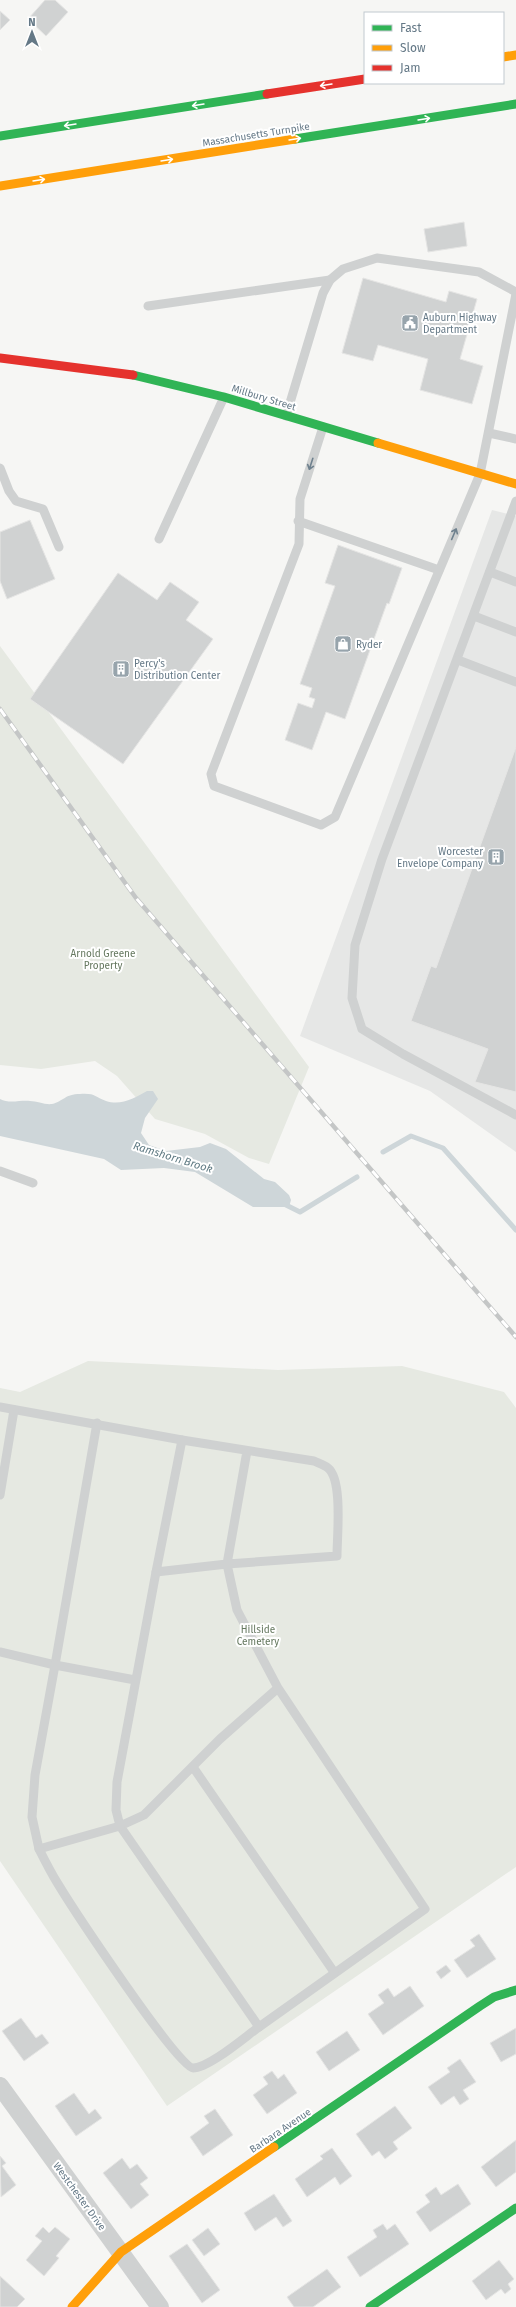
<svg xmlns="http://www.w3.org/2000/svg" width="516" height="2307" viewBox="0 0 516 2307" font-family="'Fira Sans',sans-serif">
	<style>
		.built { fill: #e6e7e6 }
		.green { fill: #e6e9e2 }
		.water { fill: #ced6d9 }
		.lines { fill: none; stroke-linecap: round; stroke-linejoin: round }
		.stream { stroke: #ced6d9; stroke-width: 5 }
		.building { fill: #d0d2d2; stroke: #e5e5e4 }
		.lane { stroke: #cfd1d1; stroke-width: 9 }
		.street { stroke: #cfd1d1; stroke-width: 18 }
		.fast { stroke: #30b455; stroke-width: 9 }
		.slow { stroke: #ff9f0a; stroke-width: 9 }
		.jam { stroke: #e5322d; stroke-width: 9 }
		.rail-casing { stroke: #c4c6c6; stroke-width: 4.5 }
		.rail { stroke: #fff; stroke-width: 3; stroke-dasharray: 9; stroke-linecap: butt }
		.oneway { stroke: #fff }
		.oneway2 { stroke: #6f818e }
		.labels { text-anchor: middle; stroke-width: 4; stroke-linejoin: round; paint-order: stroke }
		.street-label { font-size: 10px; fill: #647886; stroke: #fff }
		.poi-label { font-size: 10px; fill: #647886; stroke: #fff; text-anchor: start }
		.park-label { font-size: 10px; fill: #65785f; stroke: #fff }
		.water-label { font-size: 11px; font-style: italic; fill: #5f7a83; stroke: #fff }
	</style>
	<rect width="100%" height="100%" fill="#f6f6f4"/>
	<!-- built -->
	<polygon class="built" points="492,510 516,516 516,1152 430,1091 300,1036"/>
	<!-- green -->
	<g class="green">
		<polygon points="0,646 309,1067 269,1164 249,1158 205,1134 155,1119 117,1076 95,1061 41,1069 0,1065"/>
		<polygon points="88,1361 278,1370 402,1366 504,1392 516,1408 516,1867 167,2106 0,1861 0,1388 20,1392"/>
	</g>
	<!-- water -->
	<path class="water" d="M147,1091H153L158,1099L145,1118L141,1133L149,1145L166,1151L200,1147L210,1143L226,1149L264,1179L275,1182L289,1195L291,1200L289,1207H253L195,1172L164,1168L121,1170L104,1159L0,1136V1099C9,1104 20,1100 30,1101C37,1101 45,1105 52,1104C64,1101 65,1094 80,1094C96,1093 94,1097 106,1101C121,1106 135,1098 147,1091Z"/>
	<g class="lines">
		<!-- stream -->
		<g class="stream">
			<polyline points="383,1152 411,1136 443,1148 516,1230"/>
			<polyline points="284,1204 300,1212 357,1177"/>
		</g>
	</g>
	<!-- building -->
	<g class="building">
		<polygon points="45,0 55,0 68,12 46,36 28,19"/>
		<polygon points="0,11 10,20 0,30"/>
		<polygon points="464,222 467,246 428,252 424,229"/>
		<polygon points="363,278 446,302 449,291 477,299 460,359 483,366 472,404 420,390 428,359 378,345 373,361 342,353"/>
		<polygon points="30,520 55,579 7,599 0,581 0,532"/>
		<polygon points="338,545 402,568 389,604 387,603 345,719 326,712 312,750 285,740 298,703 312,708 315,699 309,697 312,688 300,684 335,586 325,583"/>
		<polygon points="118,573 157,600 170,582 199,602 186,620 213,639 123,764 30,699"/>
		<polygon points="516,747 516,1092 475,1082 488,1049 411,1021 431,966 436,968"/>
		<polygon points="479,1934 496,1959 467,1978 454,1960 475,1946 470,1940"/>
		<polygon points="446,1965 451,1971 441,1979 436,1972"/>
		<polygon points="410,1986 424,2006 383,2035 368,2014 384,2003 378,1995 388,1988 394,1997"/>
		<polygon points="21,2018 36,2038 42,2034 49,2043 24,2061 2,2031"/>
		<polygon points="516,2028 516,2054 501,2062 490,2043"/>
		<polygon points="347,2031 360,2050 329,2071 316,2052"/>
		<polygon points="460,2059 476,2082 463,2090 469,2099 460,2105 454,2096 441,2105 428,2087 450,2072 447,2068"/>
		<polygon points="272,2071 278,2079 284,2074 297,2093 267,2114 253,2095 268,2084 263,2077"/>
		<polygon points="74,2093 89,2114 95,2109 102,2118 76,2136 55,2106"/>
		<polygon points="395,2106 412,2128 393,2142 398,2149 385,2159 379,2151 372,2156 356,2134"/>
		<polygon points="215,2109 233,2135 203,2156 190,2137 209,2123 204,2116"/>
		<polygon points="516,2140 516,2172 496,2187 481,2167"/>
		<polygon points="332,2148 352,2176 340,2185 335,2177 307,2197 295,2179 323,2159 320,2156"/>
		<polygon points="0,2156 6,2163 2,2166 16,2185 1,2197"/>
		<polygon points="122,2158 130,2169 137,2164 148,2178 140,2184 149,2195 131,2209 103,2173"/>
		<polygon points="458,2184 471,2204 430,2232 416,2212 430,2202 425,2195 436,2187 441,2195"/>
		<polygon points="274,2194 292,2221 283,2227 276,2217 255,2231 244,2213"/>
		<polygon points="383,2224 387,2230 395,2224 409,2244 360,2277 347,2257 377,2237 373,2230"/>
		<polygon points="43,2227 49,2233 55,2227 70,2239 56,2256 59,2258 44,2276 26,2260 42,2241 35,2236"/>
		<polygon points="208,2228 220,2244 204,2256 192,2240"/>
		<polygon points="187,2244 220,2290 202,2303 169,2256"/>
		<polygon points="499,2260 514,2279 508,2284 511,2289 505,2294 501,2289 486,2300 472,2281"/>
		<polygon points="327,2269 341,2287 313,2307 294,2307 287,2297"/>
		<polygon points="0,2276 25,2299 17,2307 0,2307"/>
	</g>
	<g class="lines">
		<!-- lane -->
		<g class="lane">
			<polyline points="148,306 330,280"/>
			<polyline points="286,416 323,293 330,280 343,269 377,258 479,272 516,292"/>
			<polyline points="323,427 300,499 299,544 211,774 214,786 321,825 335,817 480,474 516,294"/>
			<polyline points="489,433 516,439"/>
			<polyline points="0,468 9,491 16,501 43,509 59,547"/>
			<polyline points="516,501 382,859 355,945 352,998 362,1029 403,1054 516,1115"/>
			<polyline points="298,521 439,570"/>
			<polyline points="159,539 224,397"/>
			<polyline points="490,572 516,582"/>
			<polyline points="474,616 516,632"/>
			<polyline points="458,660 516,682"/>
			<polyline points="0,1171 33,1183"/>
			<polyline points="0,1407 182,1440"/>
			<path d="M247,1451L227,1564L156,1572L182,1440L314,1461C318,1463 324,1465 328,1468C343,1480 337,1536 337,1556L227,1564L237,1610L278,1688L220,1739L144,1815L120,1826L259,2027L425,1909L278,1688"/>
			<polyline points="0,1495 14,1410"/>
			<polyline points="0,1652 55,1665 97,1423"/>
			<polyline points="135,1680 55,1665 35,1775 32,1817 39,1849 120,1826 116,1810 117,1782 156,1572"/>
			<polyline points="193,1767 334,1972"/>
			<path d="M39,1849C45,1861 51,1873 58,1884C72,1907 178,2068 193,2068C209,2068 245,2037 259,2027"/>
		</g>
		<!-- street -->
		<polyline class="street" points="0,2086 160,2307"/>
		<!-- fast -->
		<g class="fast">
			<polyline points="0,136 267,94"/>
			<polyline points="295,139 516,104"/>
			<polyline points="133,375 224,397 378,443"/>
			<polyline points="274,2147 480,2006 494,1997 516,1990"/>
			<polyline points="370,2307 516,2208"/>
		</g>
		<!-- slow -->
		<g class="slow">
			<polyline points="503,57 516,55"/>
			<polyline points="0,186 295,139"/>
			<polyline points="378,443 516,484"/>
			<polyline points="72,2307 121,2252 274,2147"/>
		</g>
		<!-- jam -->
		<g class="jam">
			<polyline points="267,94 365,79"/>
			<polyline points="0,358 133,375"/>
		</g>
		<defs>
			<polyline id="rail" points="0,709 136,898 516,1337"/>
		</defs>
		<!-- rail casing -->
		<use href="#rail" class="rail-casing"/>
		<!-- rail -->
		<use href="#rail" class="rail"/>
	</g>
	<!-- one-way arrows -->
	<defs><path id="oneway-shaft" d="M-6 0H5M1.5-3L5.5 0L1.5 3" fill="none" stroke-width="1.6" stroke-linecap="round" stroke-linejoin="round"/></defs>
	<g class="oneway">
		<use href="#oneway-shaft" transform="translate(326 85) rotate(171)"/>
		<use href="#oneway-shaft" transform="translate(198 105) rotate(171)"/>
		<use href="#oneway-shaft" transform="translate(424 119) rotate(-9)"/>
		<use href="#oneway-shaft" transform="translate(70 125) rotate(171)"/>
		<use href="#oneway-shaft" transform="translate(295 139) rotate(-9)"/>
		<use href="#oneway-shaft" transform="translate(167 160) rotate(-9)"/>
		<use href="#oneway-shaft" transform="translate(39 180) rotate(-9)"/>
	</g>
	<g class="oneway2">
		<use href="#oneway-shaft" transform="translate(311 464) rotate(108)"/>
		<use href="#oneway-shaft" transform="translate(454 534) rotate(-67)"/>
	</g>
	<!-- icons -->
	<defs>
		<symbol id="civic-square" viewBox="-11 -11 22 22"><rect x="-9" y="-9" width="18" height="18" rx="4" fill="#97a4ac" stroke="#fff"/><path d="M-.6-6.5H3V-4.5H.6V-3L4-1V1h2V6H-6V1h2V-1L-.6-3ZM-1.2 2.5V6h2.4V2.5Z" fill="#fff"/></symbol>
		<symbol id="shop-square" viewBox="-11 -11 22 22"><rect x="-9" y="-9" width="18" height="18" rx="4" fill="#97a4ac" stroke="#fff"/><path d="M-5-2.5h2.3a2.7 3.5 0 0 1 5.4 0H5L5.5 6h-11ZM-1.5-2.5h3a1.5 2.3 0 0 0-3 0Z" fill="#fff"/></symbol>
		<symbol id="building-square" viewBox="-11 -11 22 22"><rect x="-9" y="-9" width="18" height="18" rx="4" fill="#97a4ac" stroke="#fff"/><path d="M-4-6H4V6H1V3H-1V6H-4ZM-2.5-4.3h1.7v1.8h-1.7ZM.8-4.3h1.7v1.8H.8ZM-2.5-1h1.7V.8h-1.7ZM.8-1h1.7V.8H.8Z" fill="#fff"/></symbol>
	</defs>
	<g fill-rule="evenodd">
		<use href="#civic-square" x="400" y="313" width="20" height="20"/>
		<use href="#shop-square" x="333" y="634" width="20" height="20"/>
		<use href="#building-square" x="111" y="659" width="20" height="20"/>
		<use href="#building-square" x="486" y="847" width="20" height="20"/>
	</g>
	<g class="labels">
		<!-- street labels -->
		<g class="street-label">
			<text transform="translate(256 134) rotate(-9)" y="4">Massachusetts Turnpike</text>
			<text transform="translate(264 397) rotate(17)" y="4">Millbury Street</text>
			<text transform="translate(280 2130) rotate(-34)" y="4">Barbara Avenue</text>
			<text transform="translate(80 2196) rotate(54)" y="4">Westchester Drive</text>
		</g>
		<!-- poi labels -->
		<g class="poi-label">
			<text x="423" y="321">Auburn Highway<tspan x="423" dy="12">Department</tspan></text>
			<text x="356" y="648">Ryder</text>
			<text x="134" y="667">Percy's<tspan x="134" dy="12">Distribution Center</tspan></text>
			<text x="483" y="855" text-anchor="end">Worcester<tspan x="483" dy="12">Envelope Company</tspan></text>
		</g>
		<!-- park labels -->
		<g class="park-label">
			<text x="103" y="957">Arnold Greene<tspan x="103" dy="12">Property</tspan></text>
			<text x="258" y="1633">Hillside<tspan x="258" dy="12">Cemetery</tspan></text>
		</g>
		<!-- water labels -->
		<g class="water-label">
			<text transform="translate(173 1157) rotate(17)" y="4">Ramshorn Brook</text>
		</g>
	</g>
	<!-- legend -->
	<rect x="364" y="12" width="140" height="72" fill="#ffffff" stroke="#c1c9cf"/>
	<rect x="372" y="25" width="20" height="6" fill="#30b455" stroke="#c1c9cf"/>
	<text x="400" y="32" font-size="12" fill="#647886">Fast</text>
	<rect x="372" y="45" width="20" height="6" fill="#ff9f0a" stroke="#c1c9cf"/>
	<text x="400" y="52" font-size="12" fill="#647886">Slow</text>
	<rect x="372" y="65" width="20" height="6" fill="#e5322d" stroke="#c1c9cf"/>
	<text x="400" y="72" font-size="12" fill="#647886">Jam</text>
	<!-- north arrow -->
	<g transform="translate(32 32)" stroke="#ffffff" stroke-width="3" paint-order="stroke">
	<path d="M0-3L7 15L0 10L-7 15Z" fill="#647886"/>
	<text y="-6" font-size="11" font-weight="bold" text-anchor="middle" fill="#647886">N</text>
	</g>
</svg>
